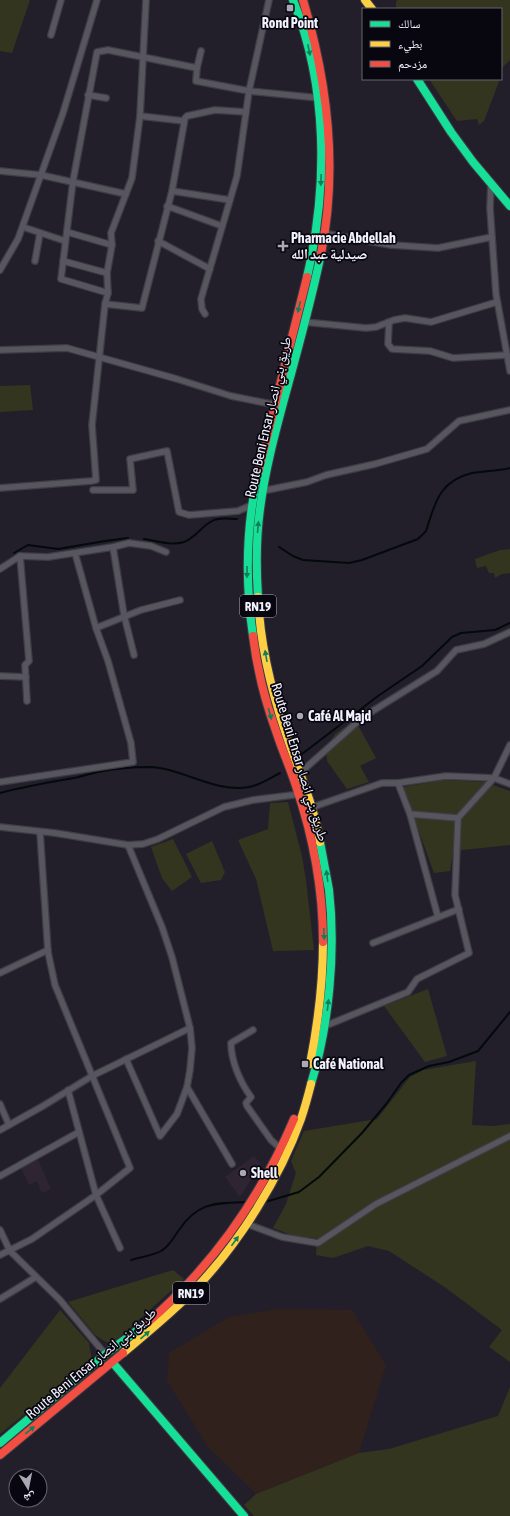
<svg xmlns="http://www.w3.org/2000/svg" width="510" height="1516" viewBox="0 0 510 1516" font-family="'Asap Condensed','Noto Naskh Arabic',sans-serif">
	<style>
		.commercial { fill: #2f2532 }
		.industrial { fill: #30211c }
		.green { fill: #33351f }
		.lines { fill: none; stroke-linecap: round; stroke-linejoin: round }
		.stream { stroke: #030a0c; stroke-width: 2 }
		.street-casing { stroke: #3e3c45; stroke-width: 8 }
		.fast-casing { stroke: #3e3c45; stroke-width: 10 }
		.slow-casing { stroke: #3e3c45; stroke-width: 10 }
		.jam-casing { stroke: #3e3c45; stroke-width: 10 }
		.street { stroke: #57555e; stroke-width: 5.5 }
		.fast { stroke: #16e098; stroke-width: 8 }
		.slow { stroke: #ffcf43; stroke-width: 8 }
		.jam { stroke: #f24e42; stroke-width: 8 }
		.oneway { fill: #107e5a }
		.poi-dot { fill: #a9a8b4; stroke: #08070f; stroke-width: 1.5 }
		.labels { text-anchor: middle; stroke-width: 3.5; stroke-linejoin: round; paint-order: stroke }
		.shield { fill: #08070f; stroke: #acabb6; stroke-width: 1 }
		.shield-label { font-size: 13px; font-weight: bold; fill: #f2f1fe }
		.poi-label { font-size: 14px; font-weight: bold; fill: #f2f1fe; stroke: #08070f; text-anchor: start }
		.street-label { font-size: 14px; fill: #f2f1fe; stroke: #08070f }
	</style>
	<rect width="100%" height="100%" fill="#221f2a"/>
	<!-- commercial -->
	<g class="commercial">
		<polygon points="254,1156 261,1164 240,1197 225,1177"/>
		<polygon points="38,1160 51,1189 42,1193 37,1181 29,1185 21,1168"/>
	</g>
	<!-- industrial -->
	<polygon class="industrial" points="279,1309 352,1310 386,1365 359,1453 256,1494 208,1447 167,1381 169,1353 229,1317"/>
	<!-- green -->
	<g class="green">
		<polygon points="0,0 30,0 12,53 0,51"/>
		<polygon points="398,0 510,0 510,60 502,68 501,73 501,9 396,9 396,1"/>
		<polygon points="429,79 500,79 484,121 479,125 477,119 457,121"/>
		<polygon points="30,385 33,410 0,412 0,386"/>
		<polygon points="510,549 510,573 502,574 495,578 494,573 489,573 486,566 477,568 475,559 500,550"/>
		<polygon points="355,720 376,758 360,766 369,782 347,789 327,761 326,749 335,734"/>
		<polygon points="444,780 484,782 510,791 510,845 453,851 450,871 434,873 403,787"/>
		<polygon points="288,802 302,856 306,880 314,950 273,951 256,879 238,840 268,829 270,803"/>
		<polygon points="173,839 192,877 172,891 162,878 151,847"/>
		<polygon points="212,841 225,872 221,880 201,883 186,854"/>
		<polygon points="428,989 447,1056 425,1062 384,1006"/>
		<polygon points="476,1061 472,1125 493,1126 510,1124 510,1362 489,1347 502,1330 446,1288 389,1251 368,1246 333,1258 316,1255 317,1238 297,1237 273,1228 286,1204 296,1173 291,1161 304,1131 377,1119 410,1077 423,1070"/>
		<polygon points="173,1270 184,1279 111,1345 95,1335 68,1302"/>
		<polygon points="60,1310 89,1343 92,1360 0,1434 0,1388"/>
		<polygon points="510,1387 510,1516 254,1516 244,1505 256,1494 359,1453 389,1449 498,1416"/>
	</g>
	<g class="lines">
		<!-- stream -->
		<g class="stream">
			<path d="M144,539C156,541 172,546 184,542C197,537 205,521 218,519C224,518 231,519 237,519"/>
			<path d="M279,547L293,556L303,560L349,563L362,560L418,539L426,531C435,503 439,481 472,473C485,471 498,471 510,468"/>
			<polyline points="14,553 28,545 58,549 105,541 128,538"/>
			<polyline points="302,754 378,696 422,666 452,637 461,633 495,630 510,623"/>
			<path d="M0,793C22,787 45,783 68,779C78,778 88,774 98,772C113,769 134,767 149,767C183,768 214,793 249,787C260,785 270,778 280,773"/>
			<polyline points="265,1202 299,1192 319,1177 362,1133 387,1103 401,1083 409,1075 429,1066 449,1062 478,1051 510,1012"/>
			<path d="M131,1260C140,1257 152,1256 161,1251C169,1247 173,1238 179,1230C198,1202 215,1203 247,1202"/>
		</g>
		<defs>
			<g id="street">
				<polyline points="51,35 61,0"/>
				<polyline points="201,51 197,68 196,81 249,91 319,98"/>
				<polyline points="88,95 106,98"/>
				<polyline points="140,116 184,121"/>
				<polyline points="0,171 41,175 126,194"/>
				<polyline points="491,183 490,208 496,294 510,371"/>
				<polyline points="172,191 230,200"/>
				<polyline points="167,206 222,226"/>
				<polyline points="23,227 65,241"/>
				<polyline points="67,232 112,245"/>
				<polyline points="322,233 391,245 438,248 492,237"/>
				<polyline points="158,241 210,269"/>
				<polyline points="35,261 40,233"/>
				<polyline points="63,261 107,273"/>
				<polyline points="0,270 18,239 63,113 97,0"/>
				<polyline points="108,293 61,279 73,181 97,52 108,50 197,68"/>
				<polyline points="105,304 142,308 172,191 185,118 187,116 215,110 246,112"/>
				<polyline points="205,314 202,309 201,299 237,176 249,91 269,0"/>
				<polyline points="304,322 366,328 376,327 394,320 405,318 431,322 497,302"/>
				<polyline points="389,322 388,344 392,349 430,351 453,358 507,355"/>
				<polyline points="0,350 67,348 177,379 231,396 276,405"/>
				<polyline points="0,488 91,481 96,480 92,425 105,304 108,293 107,273 112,245 111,233 132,178 140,116 146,0"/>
				<polyline points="93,490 133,490 130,459 167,451 179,512 189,515 238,511 252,505"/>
				<polyline points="262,491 307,482 326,475 375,464 427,449 459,421 510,410"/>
				<polyline points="113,547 124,615 134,655"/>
				<polyline points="20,556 29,661 25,665 27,701"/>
				<polyline points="0,569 20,556 48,557 113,547 129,543 151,546 166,552"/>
				<polyline points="96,628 141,610 180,600"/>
				<polyline points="0,676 26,677"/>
				<polyline points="300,773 363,717 437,671 456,650 484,644 510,632"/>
				<polyline points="0,782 133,762 131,743 108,661 96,628 75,553"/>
				<polyline points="398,783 410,814"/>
				<polyline points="310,808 382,783 398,783 446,776 494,778 510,784"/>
				<polyline points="0,827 55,833 128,845 143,844 158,839 224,807 253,800 301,794"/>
				<polyline points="128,845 162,927 172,957 190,1028 192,1048 190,1070 187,1087 232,1164"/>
				<polyline points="438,917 410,814 458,818 494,778 510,745"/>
				<polyline points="373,943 459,909"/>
				<polyline points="0,973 48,950"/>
				<polyline points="325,1026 408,992 417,979 469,953 455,895 458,818"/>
				<path d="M253,1030L231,1043C231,1061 240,1082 251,1097L246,1103L247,1106L271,1140L281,1149"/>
				<polyline points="126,1059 160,1136 177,1114 187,1087"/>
				<polyline points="68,1090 96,1195 120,1248"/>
				<polyline points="0,1104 9,1125"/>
				<polyline points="0,1130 43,1106 92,1076 190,1028"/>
				<polyline points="0,1176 79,1132"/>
				<polyline points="247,1224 282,1237 318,1243 376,1204 510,1136"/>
				<polyline points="0,1230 10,1251 60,1300 105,1354"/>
				<polyline points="0,1255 32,1239 96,1195 130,1168 55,985 48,952 40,832"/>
				<polyline points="0,1299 36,1277"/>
			</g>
			<g id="fast">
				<path d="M293,0C328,87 328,187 307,277"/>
				<polyline points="417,79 451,132 473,162 510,206"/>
				<path d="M258,597C256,567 256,538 260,509C265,470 275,433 285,396C298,349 311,302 321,254"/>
				<path d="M253,636C245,582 246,527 258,473"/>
				<path d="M311,1084C329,1026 336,951 329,890C326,874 323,858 320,842"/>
				<polyline points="113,1363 244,1516"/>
				<polyline points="0,1443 108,1352 146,1324"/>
			</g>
			<g id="slow">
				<polyline points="365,0 372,9"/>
				<path d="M258,597C260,643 271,690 286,734C298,770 314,805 320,842"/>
				<path d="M310,1064C318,1023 323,983 323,942"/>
				<path d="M123,1353C148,1332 173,1312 196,1288C239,1243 280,1178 301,1119C305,1107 308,1096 311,1084"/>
			</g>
			<g id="jam">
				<path d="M303,0C328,83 338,169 321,254"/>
				<polyline points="258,473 307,277"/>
				<path d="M253,636C257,669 265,701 276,731C282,750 290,767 296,786C313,836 323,889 323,942"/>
				<path d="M146,1324C212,1267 260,1199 294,1119"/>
				<polyline points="0,1455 123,1353"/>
			</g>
		</defs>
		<!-- street casing -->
		<use href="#street" class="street-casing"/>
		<!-- fast casing -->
		<use href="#fast" class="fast-casing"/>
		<!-- slow casing -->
		<use href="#slow" class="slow-casing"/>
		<!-- jam casing -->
		<use href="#jam" class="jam-casing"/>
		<!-- street -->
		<use href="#street" class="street"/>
		<!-- fast -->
		<use href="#fast" class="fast"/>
		<!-- slow -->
		<use href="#slow" class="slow"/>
		<!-- jam -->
		<use href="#jam" class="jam"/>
	</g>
	<!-- one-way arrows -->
	<defs><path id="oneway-solid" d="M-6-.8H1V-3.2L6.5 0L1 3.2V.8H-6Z"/></defs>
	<g class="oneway">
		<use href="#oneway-solid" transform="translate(309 50) rotate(78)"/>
		<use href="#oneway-solid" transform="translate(321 180) rotate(92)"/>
		<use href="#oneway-solid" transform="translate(299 307) rotate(104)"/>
		<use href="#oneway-solid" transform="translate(258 527) rotate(-85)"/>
		<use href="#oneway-solid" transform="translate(247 572) rotate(90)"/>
		<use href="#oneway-solid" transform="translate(266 656) rotate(-100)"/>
		<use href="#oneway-solid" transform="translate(270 714) rotate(74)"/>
		<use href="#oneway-solid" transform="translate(327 876) rotate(-98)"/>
		<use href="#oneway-solid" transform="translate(324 934) rotate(88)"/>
		<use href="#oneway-solid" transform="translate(328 1005) rotate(-83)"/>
		<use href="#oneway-solid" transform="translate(235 1241) rotate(-54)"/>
		<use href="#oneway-solid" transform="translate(145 1335) rotate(-41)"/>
		<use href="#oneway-solid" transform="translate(30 1430) rotate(-39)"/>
	</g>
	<!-- markers -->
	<g class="poi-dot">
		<rect x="286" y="4" width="8" height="8" rx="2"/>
		<path d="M281 240h4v4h4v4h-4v4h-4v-4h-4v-4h4z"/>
		<circle cx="300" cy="716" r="4"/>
		<rect x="301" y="1060" width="8" height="8" rx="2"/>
		<circle cx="243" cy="1173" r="4"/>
	</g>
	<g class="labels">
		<!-- shield labels -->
		<g class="shield">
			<rect x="240" y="595" width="36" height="22" rx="3"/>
			<rect x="173" y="1282" width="36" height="22" rx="3"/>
		</g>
		<g class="shield-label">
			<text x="258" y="611">RN19</text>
			<text x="191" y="1298">RN19</text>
		</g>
		<!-- poi labels -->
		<g class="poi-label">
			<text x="290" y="28" text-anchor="middle">Rond Point</text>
			<text x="291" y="243">Pharmacie Abdellah<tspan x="291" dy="16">صيدلية عبد الله</tspan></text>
			<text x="308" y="721">Café Al Majd</text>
			<text x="313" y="1069">Café National</text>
			<text x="251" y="1178">Shell</text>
		</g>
		<!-- street labels -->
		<g class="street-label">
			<text transform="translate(268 417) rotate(-77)" y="5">Route Beni Ensar طريق بني انصار</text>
			<text transform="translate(300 762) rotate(73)" y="5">Route Beni Ensar طريق بني انصار</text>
			<text transform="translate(91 1363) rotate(-40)" y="5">Route Beni Ensar طريق بني انصار</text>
		</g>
	</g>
	<!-- legend -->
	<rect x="362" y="8" width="140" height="72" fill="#08070f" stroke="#66656f"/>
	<rect x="370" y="21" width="20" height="6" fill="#16e098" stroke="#66656f"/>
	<text x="398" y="28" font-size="12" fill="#f2f1fe">سالك</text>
	<rect x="370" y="41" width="20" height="6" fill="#ffcf43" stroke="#66656f"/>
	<text x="398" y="48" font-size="12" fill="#f2f1fe">بطيء</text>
	<rect x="370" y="61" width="20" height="6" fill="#f24e42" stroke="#66656f"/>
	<text x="398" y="68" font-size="12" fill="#f2f1fe">مزدحم</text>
	<!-- north arrow -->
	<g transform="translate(28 1488) rotate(170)"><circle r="19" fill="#08070f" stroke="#66656f"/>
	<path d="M0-3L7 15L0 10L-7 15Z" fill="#a9a8b4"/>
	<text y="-6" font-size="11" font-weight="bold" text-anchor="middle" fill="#f2f1fe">ش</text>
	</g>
</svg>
